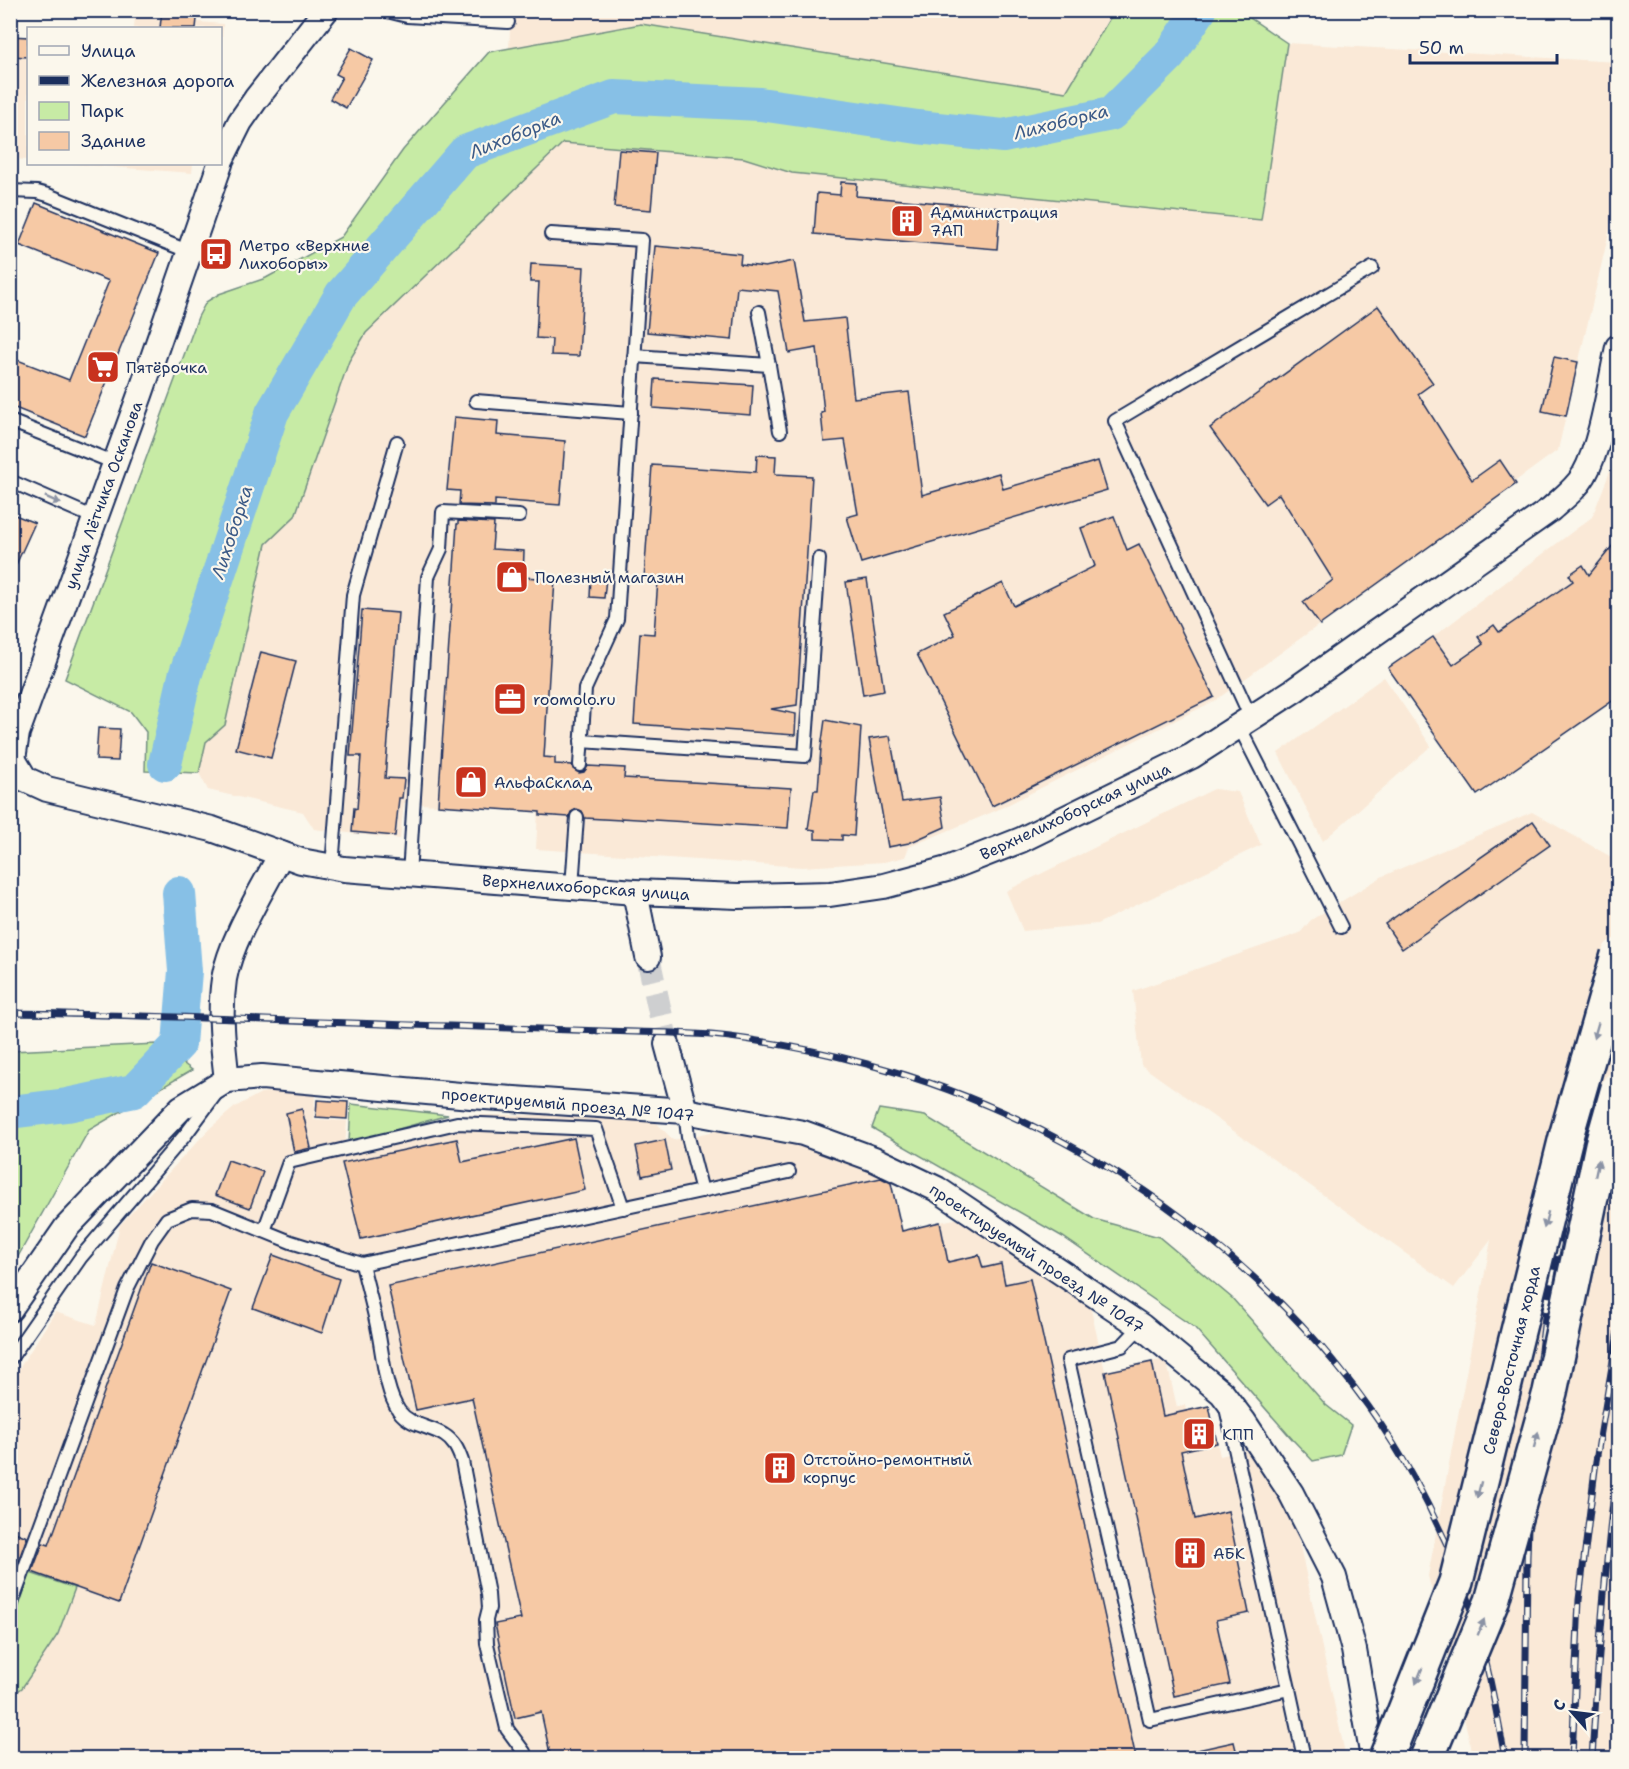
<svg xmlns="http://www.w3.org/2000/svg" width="1629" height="1769" viewBox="0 0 1629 1769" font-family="'Shantell Sans',sans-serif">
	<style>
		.built { fill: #fae9d7 }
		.green { fill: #c7eba5; stroke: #718d82; stroke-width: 1.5 }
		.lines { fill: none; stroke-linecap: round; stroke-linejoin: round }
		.river { stroke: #87c0e6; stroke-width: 34 }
		.building { fill: #f6c9a5; stroke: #1b2f5e; stroke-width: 1.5 }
		.street-tunnel { stroke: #cecfd0; stroke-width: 24; stroke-dasharray: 24 12; stroke-linecap: butt }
		.lane-casing { stroke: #1b2f5e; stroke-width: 16 }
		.street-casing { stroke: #1b2f5e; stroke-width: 28 }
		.lane { stroke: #fbf7ec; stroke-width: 12 }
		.street { stroke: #fbf7ec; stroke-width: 24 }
		.rail-casing { stroke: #1b2f5e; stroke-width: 7 }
		.rail { stroke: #fbf7ec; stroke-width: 4.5; stroke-dasharray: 14; stroke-linecap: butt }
		.primary-bridge-casing { stroke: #1b2f5e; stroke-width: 38; stroke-linecap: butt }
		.primary-bridge { stroke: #fbf7ec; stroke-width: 33 }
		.oneway { fill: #8b93a5 }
		.labels { text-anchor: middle; stroke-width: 4.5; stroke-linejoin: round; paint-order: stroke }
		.poi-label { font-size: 16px; fill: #1b2f5e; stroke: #fbf7ec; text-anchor: start }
		.street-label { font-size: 16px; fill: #1b2f5e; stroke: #fbf7ec }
		.water-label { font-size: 18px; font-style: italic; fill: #3b5a87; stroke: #fbf7ec }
	</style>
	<rect width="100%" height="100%" fill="#fbf7ec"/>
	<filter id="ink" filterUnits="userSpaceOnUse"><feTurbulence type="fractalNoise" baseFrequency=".0167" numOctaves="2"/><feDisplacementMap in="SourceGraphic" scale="12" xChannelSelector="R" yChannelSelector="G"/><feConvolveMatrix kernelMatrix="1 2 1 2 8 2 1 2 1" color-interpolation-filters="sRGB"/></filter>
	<g filter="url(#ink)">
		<!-- built -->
		<g class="built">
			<polygon points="511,11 1114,11 1066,93 641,24 509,49"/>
			<polygon points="135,17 223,24 221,59 220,28 134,28"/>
			<polygon points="10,36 28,37 28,160 11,159"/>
			<polygon points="1287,43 1618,62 1618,132 1610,228 1558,450 1216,700 995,811 909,847 905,857 884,862 802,867 536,849 538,811 404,803 400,839 314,829 303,812 208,790 199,773 206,742 225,725 266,543 295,516 349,361 366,333 563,143 744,158 792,173 1261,219"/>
			<polygon points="72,164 193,164 192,173"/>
			<polygon points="1618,451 1618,697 1477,795 1388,668 1433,637 1592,517"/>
			<polygon points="1384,677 1431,746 1323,841 1278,753"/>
			<polygon points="1214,789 1238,792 1261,845 1097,924 1023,931 1006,891"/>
			<polygon points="1532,812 1613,858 1618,849 1618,1678 1615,1709 1615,1758 1474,1758 1428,1576 1491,1240 1454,1288 1141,1065 1133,991 1300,933 1311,920 1383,876"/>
			<polygon points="289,1090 315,1095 314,1119 347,1121 345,1146 459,1115 649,1115 673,1140 735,1127 809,1147 889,1176 902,1230 964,1217 1089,1301 1105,1371 1166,1359 1177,1407 1185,1405 1186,1411 1209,1406 1220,1456 1255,1448 1293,1514 1346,1758 11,1758 10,1383 55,1312 96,1325 120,1225 209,1129 235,1107 261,1093"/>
		</g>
		<!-- green -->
		<g class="green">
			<polygon points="1219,10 1244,14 1287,43 1261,220 792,173 744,158 563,143 366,333 349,361 295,516 266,544 225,725 206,742 199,773 145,771 146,732 131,712 65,679 198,317 206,302 219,294 266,278 341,237 403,150 489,52 641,24 1066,92 1114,11"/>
			<polygon points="157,1044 192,1070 89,1130 11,1269 11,1051"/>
			<polygon points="351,1104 448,1115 349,1143"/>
			<polygon points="879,1109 925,1116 1094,1219 1159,1237 1232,1298 1326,1405 1351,1425 1341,1455 1313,1461 1293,1440 1195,1328 1063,1237 872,1128"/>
			<polygon points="30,1573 75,1588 58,1634 22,1688 11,1696 11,1630"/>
		</g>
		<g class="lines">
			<!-- river -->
			<g class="river">
				<polyline points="165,764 185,676 272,413 341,295 465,152 614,97 760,104 918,127 1003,136 1111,114 1169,56 1200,10"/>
				<polyline points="10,1112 67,1105 134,1091 179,1044 185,971 179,893"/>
			</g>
		</g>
		<!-- building -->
		<g class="building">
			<polygon points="162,10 198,10 196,28 160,28"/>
			<polygon points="10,36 28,37 28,57 10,56"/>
			<polygon points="351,48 373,60 346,108 330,99 342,77 336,74"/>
			<polygon points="619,150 656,153 651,210 614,207"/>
			<polygon points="841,182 857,183 856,196 1000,208 997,249 814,234 817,193 840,195"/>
			<polygon points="36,203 159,253 85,436 10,406 10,357 69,380 109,281 19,245"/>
			<polygon points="655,246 741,254 740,264 765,267 794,261 805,322 845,318 854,398 909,392 922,495 999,473 1003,489 1098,461 1107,490 861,563 847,517 858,514 845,440 824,442 821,413 824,412 817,348 789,353 778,291 737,287 732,340 647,332"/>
			<polygon points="531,264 584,267 579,356 551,355 552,339 536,338 539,282 530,282"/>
			<polygon points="1378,306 1433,383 1418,394 1472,480 1500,460 1516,484 1320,625 1303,602 1333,580 1279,494 1265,504 1210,428"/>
			<polygon points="1554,357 1578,362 1566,416 1542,411"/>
			<polygon points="655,379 753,385 751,415 653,408"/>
			<polygon points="454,417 498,421 497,435 565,441 560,505 495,500 495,506 459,505 460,491 447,490"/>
			<polygon points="757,455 776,456 775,474 812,476 797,705 771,709 796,714 795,735 634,724 640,633 654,634 658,580 644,579 652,465 756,472"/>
			<polygon points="10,513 35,523 10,578"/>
			<polygon points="1114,516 1127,550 1139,544 1214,697 992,806 917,654 955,635 944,612 1003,583 1014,606 1095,566 1081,528"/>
			<polygon points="458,521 494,523 492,549 524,551 523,577 555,579 544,757 555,758 555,764 572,765 573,769 579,773 584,772 588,766 625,768 624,778 791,788 788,828 621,818 621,820 585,818 582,811 577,809 571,812 569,817 540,815 540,812 438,805 457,524 458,524"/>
			<polygon points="1618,539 1618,697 1477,795 1388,668 1433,637 1453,665 1483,644 1478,637 1494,625 1499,632 1573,581 1569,575 1583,565 1589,575"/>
			<polygon points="591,577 606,578 604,598 590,597"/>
			<polygon points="867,579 884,691 863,695 846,582"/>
			<polygon points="362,610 398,613 385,778 404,779 402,798 399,798 395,836 352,832 354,808 357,809 361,756 350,756"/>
			<polygon points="261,652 296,661 271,758 236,749"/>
			<polygon points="825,720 861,727 854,836 842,835 842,840 815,839 815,830 808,829 814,790 818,790 821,748"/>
			<polygon points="98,728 120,729 118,761 96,760"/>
			<polygon points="890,736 902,802 940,797 945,827 909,843 888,847 869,739"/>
			<polygon points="1533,821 1550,845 1402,949 1385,924"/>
			<polygon points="317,1100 348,1102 347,1119 316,1117"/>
			<polygon points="302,1109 311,1148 294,1152 286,1113"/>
			<polygon points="574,1138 585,1190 361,1239 342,1163 457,1139 462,1162"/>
			<polygon points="665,1140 671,1170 642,1176 636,1146"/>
			<polygon points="228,1160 263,1172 250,1208 215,1195"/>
			<polygon points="881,1178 891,1183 902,1231 940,1222 948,1262 979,1255 983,1268 1001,1264 1005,1284 1030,1279 1136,1758 551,1758 541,1712 515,1718 507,1681 495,1624 521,1619 472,1398 416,1410 388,1286"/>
			<polygon points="273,1255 339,1279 322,1333 253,1308"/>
			<polygon points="151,1262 231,1291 119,1603 32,1572 43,1543 49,1545"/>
			<polygon points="1152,1362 1163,1416 1209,1406 1217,1443 1181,1451 1195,1519 1228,1511 1249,1613 1216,1620 1230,1684 1174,1696 1105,1372"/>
			<polygon points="10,1530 27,1537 16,1567 10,1565"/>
			<polygon points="1234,1742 1238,1758 1189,1758 1188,1752"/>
		</g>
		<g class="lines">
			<!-- street-tunnel -->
			<polyline class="street-tunnel" points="648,957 667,1044"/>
			<defs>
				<g id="lane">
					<polyline points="383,10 407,16 508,22"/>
					<polyline points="10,191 37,192 48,195 190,252"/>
					<polyline points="551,234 642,240 617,619 585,689 580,765"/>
					<polyline points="759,312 769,365"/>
					<polyline points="634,356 769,365 780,431"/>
					<polyline points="476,401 631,413"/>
					<polyline points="10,421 115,463"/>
					<polyline points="10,481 95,518"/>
					<polyline points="1251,718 1115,421 1372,268"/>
					<polyline points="1239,726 1341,927"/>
					<polyline points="581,741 805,756 819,559"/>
					<polyline points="332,867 353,595 397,442"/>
					<polyline points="409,875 428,577 441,549 443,512 519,516"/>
					<polyline points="572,887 577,817"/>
					<polyline points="685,1111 688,1137 702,1191"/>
					<polyline points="264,1231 289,1162 457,1123 596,1129 623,1208"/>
					<path d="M362,1264C367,1286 374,1309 378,1331C383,1355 385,1391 399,1411C410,1426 430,1426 444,1435C454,1441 458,1450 462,1461L488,1594L489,1608L486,1620L487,1644L507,1729L524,1752L526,1758"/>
					<polyline points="1141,1326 1122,1346 1068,1360 1150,1720 1289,1689 1226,1408"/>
					<polyline points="10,1359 81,1257 186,1134 215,1095"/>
					<polyline points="10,1608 127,1289 152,1240 167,1219 192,1209 212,1210 291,1242 362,1264 789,1172"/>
					<polyline points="1289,1689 1304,1758"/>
				</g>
				<g id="street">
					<polyline points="220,162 240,122 256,99 326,10"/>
					<path d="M13,759L25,779L47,789L212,829L301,861L344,869L635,892L738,896L830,894L884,886L947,869L1021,840L1192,756L1293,691L1551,509C1563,498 1576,489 1584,475C1602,443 1610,384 1618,347"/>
					<polyline points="13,759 17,733 140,395 220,164"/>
					<polyline points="635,892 648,957"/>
					<polyline points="667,1044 685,1111"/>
					<path d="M227,1080C223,1047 219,1013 224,979C231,939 262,891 281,854"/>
					<polyline points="10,1309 66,1228 181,1108 227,1080 262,1077 471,1096 685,1111 803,1133 874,1159 937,1189 1141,1326 1222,1393 1244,1422 1291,1493 1334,1577 1354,1650 1373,1758"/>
				</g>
			</defs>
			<!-- lane casing -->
			<use href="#lane" class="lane-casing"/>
			<!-- street casing -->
			<use href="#street" class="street-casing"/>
			<!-- lane -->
			<use href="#lane" class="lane"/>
			<!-- street -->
			<use href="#street" class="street"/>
			<defs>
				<g id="rail">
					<path d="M10,1013C157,1015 303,1022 450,1026C512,1028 574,1030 636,1032C667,1033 699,1033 730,1037C776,1043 823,1052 867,1064C1104,1126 1335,1301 1438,1526C1449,1548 1459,1571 1467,1595C1485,1648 1495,1703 1505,1758"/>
					<polyline points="1525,1758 1527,1558 1531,1433 1546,1309 1575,1157 1618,988"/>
					<polyline points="1572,1758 1579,1600 1596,1461 1618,1331"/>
					<path d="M1592,1758C1598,1658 1606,1557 1618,1457"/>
				</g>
			</defs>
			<!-- rail casing -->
			<use href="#rail" class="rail-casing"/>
			<!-- rail -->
			<use href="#rail" class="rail"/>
			<defs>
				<g id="primary-bridge">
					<polyline points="1386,1758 1456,1582 1567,1133 1618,955"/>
					<polyline points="1427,1758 1492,1601 1550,1392 1602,1145 1618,1088"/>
				</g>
			</defs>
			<!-- primary-bridge casing -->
			<use href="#primary-bridge" class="primary-bridge-casing"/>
			<!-- primary-bridge -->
			<use href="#primary-bridge" class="primary-bridge"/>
		</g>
		<!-- one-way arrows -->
		<defs><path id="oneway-solid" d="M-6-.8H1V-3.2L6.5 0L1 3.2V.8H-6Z" transform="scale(1.5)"/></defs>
		<g class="oneway">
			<use href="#oneway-solid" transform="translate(53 500) rotate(24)"/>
			<use href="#oneway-solid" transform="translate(1596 1031) rotate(106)"/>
			<use href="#oneway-solid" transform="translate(1597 1168) rotate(-78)"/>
			<use href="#oneway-solid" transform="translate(1546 1220) rotate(104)"/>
			<use href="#oneway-solid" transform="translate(1536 1440) rotate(-75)"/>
			<use href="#oneway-solid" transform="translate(1479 1490) rotate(104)"/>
			<use href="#oneway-solid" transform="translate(1481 1627) rotate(-68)"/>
			<use href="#oneway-solid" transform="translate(1419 1676) rotate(112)"/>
		</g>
	</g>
	<!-- icons -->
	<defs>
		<symbol id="building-square" viewBox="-11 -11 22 22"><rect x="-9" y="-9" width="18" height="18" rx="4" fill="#c8321e" stroke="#fbf7ec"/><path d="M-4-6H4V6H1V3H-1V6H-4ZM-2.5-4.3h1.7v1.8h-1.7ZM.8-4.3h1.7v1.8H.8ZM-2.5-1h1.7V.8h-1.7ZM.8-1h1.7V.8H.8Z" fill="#fff"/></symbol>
		<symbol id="bus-square" viewBox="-11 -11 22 22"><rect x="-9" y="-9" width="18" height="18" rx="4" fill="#c8321e" stroke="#fbf7ec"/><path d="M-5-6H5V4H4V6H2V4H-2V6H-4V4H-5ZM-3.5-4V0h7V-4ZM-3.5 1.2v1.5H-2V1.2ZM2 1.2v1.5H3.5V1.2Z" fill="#fff"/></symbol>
		<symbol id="supermarket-square" viewBox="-11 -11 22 22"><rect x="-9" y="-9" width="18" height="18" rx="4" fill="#c8321e" stroke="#fbf7ec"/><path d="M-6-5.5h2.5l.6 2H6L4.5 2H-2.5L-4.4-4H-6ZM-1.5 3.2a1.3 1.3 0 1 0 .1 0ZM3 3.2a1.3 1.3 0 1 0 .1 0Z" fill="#fff"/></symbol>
		<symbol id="shop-square" viewBox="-11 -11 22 22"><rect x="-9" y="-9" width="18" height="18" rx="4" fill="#c8321e" stroke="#fbf7ec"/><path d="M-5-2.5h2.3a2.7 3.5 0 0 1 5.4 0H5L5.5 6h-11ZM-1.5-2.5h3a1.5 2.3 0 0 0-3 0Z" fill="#fff"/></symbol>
		<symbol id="office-square" viewBox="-11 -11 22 22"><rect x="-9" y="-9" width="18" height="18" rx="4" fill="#c8321e" stroke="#fbf7ec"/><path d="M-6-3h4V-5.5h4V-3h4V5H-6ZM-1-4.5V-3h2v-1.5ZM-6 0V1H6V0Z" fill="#fff"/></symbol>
	</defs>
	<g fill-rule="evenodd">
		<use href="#building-square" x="888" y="202" width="38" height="38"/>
		<use href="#bus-square" x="197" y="235" width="38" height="38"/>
		<use href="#supermarket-square" x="84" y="348" width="38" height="38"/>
		<use href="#shop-square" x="493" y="558" width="38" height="38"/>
		<use href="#office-square" x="491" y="680" width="38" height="38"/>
		<use href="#shop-square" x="452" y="763" width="38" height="38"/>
		<use href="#building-square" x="1180" y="1415" width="38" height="38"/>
		<use href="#building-square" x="761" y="1449" width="38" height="38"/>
		<use href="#building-square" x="1171" y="1534" width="38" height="38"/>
	</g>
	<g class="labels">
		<!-- poi labels -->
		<g class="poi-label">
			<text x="930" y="218">Администрация<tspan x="930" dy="18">7АП</tspan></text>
			<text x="239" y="251">Метро «Верхние<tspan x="239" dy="18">Лихоборы»</tspan></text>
			<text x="126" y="373">Пятёрочка</text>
			<text x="535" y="583">Полезный магазин</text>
			<text x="533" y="705">roomolo.ru</text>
			<text x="494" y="788">АльфаСклад</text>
			<text x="1222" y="1440">КПП</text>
			<text x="803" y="1465">Отстойно-ремонтный<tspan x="803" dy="18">корпус</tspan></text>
			<text x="1213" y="1559">АБК</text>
		</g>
		<!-- street labels -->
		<g class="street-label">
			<text transform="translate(103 495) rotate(-70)" y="6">улица Лётчика Осканова</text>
			<text transform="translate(1075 811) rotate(-25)" y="6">Верхнелихоборская улица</text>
			<text transform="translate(586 887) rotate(4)" y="6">Верхнелихоборская улица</text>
			<text transform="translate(568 1104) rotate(5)" y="6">проектируемый проезд № 1047</text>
			<text transform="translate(1037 1258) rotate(34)" y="6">проектируемый проезд № 1047</text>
			<text transform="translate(1511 1360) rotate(-76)" y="6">Северо-Восточная хорда</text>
		</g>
		<!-- water labels -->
		<g class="water-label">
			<text transform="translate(1061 122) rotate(-14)" y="6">Лихоборка</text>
			<text transform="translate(515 135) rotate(-22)" y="6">Лихоборка</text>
			<text transform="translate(232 532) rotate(-72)" y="6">Лихоборка</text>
		</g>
	</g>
	<!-- margin -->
	<rect width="1629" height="1769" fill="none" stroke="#fbf7ec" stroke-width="36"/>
	<rect x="18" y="18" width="1593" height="1733" fill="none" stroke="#1b2f5e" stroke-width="2" filter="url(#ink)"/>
	<!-- legend -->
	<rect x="27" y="27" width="195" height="138" fill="#fbf7ec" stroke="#a1a7b3" stroke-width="1.5"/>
	<rect x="39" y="46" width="30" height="9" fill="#fbf7ec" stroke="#a1a7b3" stroke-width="1.5"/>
	<text x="81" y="57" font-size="18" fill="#1b2f5e">Улица</text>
	<rect x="39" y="76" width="30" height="9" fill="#1b2f5e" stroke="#a1a7b3" stroke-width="1.5"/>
	<text x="81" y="87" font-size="18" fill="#1b2f5e">Железная дорога</text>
	<rect x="39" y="102" width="30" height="18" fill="#c7eba5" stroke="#a1a7b3" stroke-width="1.5"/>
	<text x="81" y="117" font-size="18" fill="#1b2f5e">Парк</text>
	<rect x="39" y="132" width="30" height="18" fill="#f6c9a5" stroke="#a1a7b3" stroke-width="1.5"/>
	<text x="81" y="147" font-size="18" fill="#1b2f5e">Здание</text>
	<!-- north arrow -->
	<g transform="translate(1572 1712) rotate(298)" stroke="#fbf7ec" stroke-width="4.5" paint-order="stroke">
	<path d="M0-4.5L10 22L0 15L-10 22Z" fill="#1b2f5e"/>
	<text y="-9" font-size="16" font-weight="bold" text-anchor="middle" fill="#1b2f5e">С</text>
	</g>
	<!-- scale -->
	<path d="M1410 54v9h147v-9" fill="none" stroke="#1b2f5e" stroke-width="3"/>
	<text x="1419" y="54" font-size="18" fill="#1b2f5e" stroke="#fbf7ec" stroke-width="4.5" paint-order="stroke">50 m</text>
</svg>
